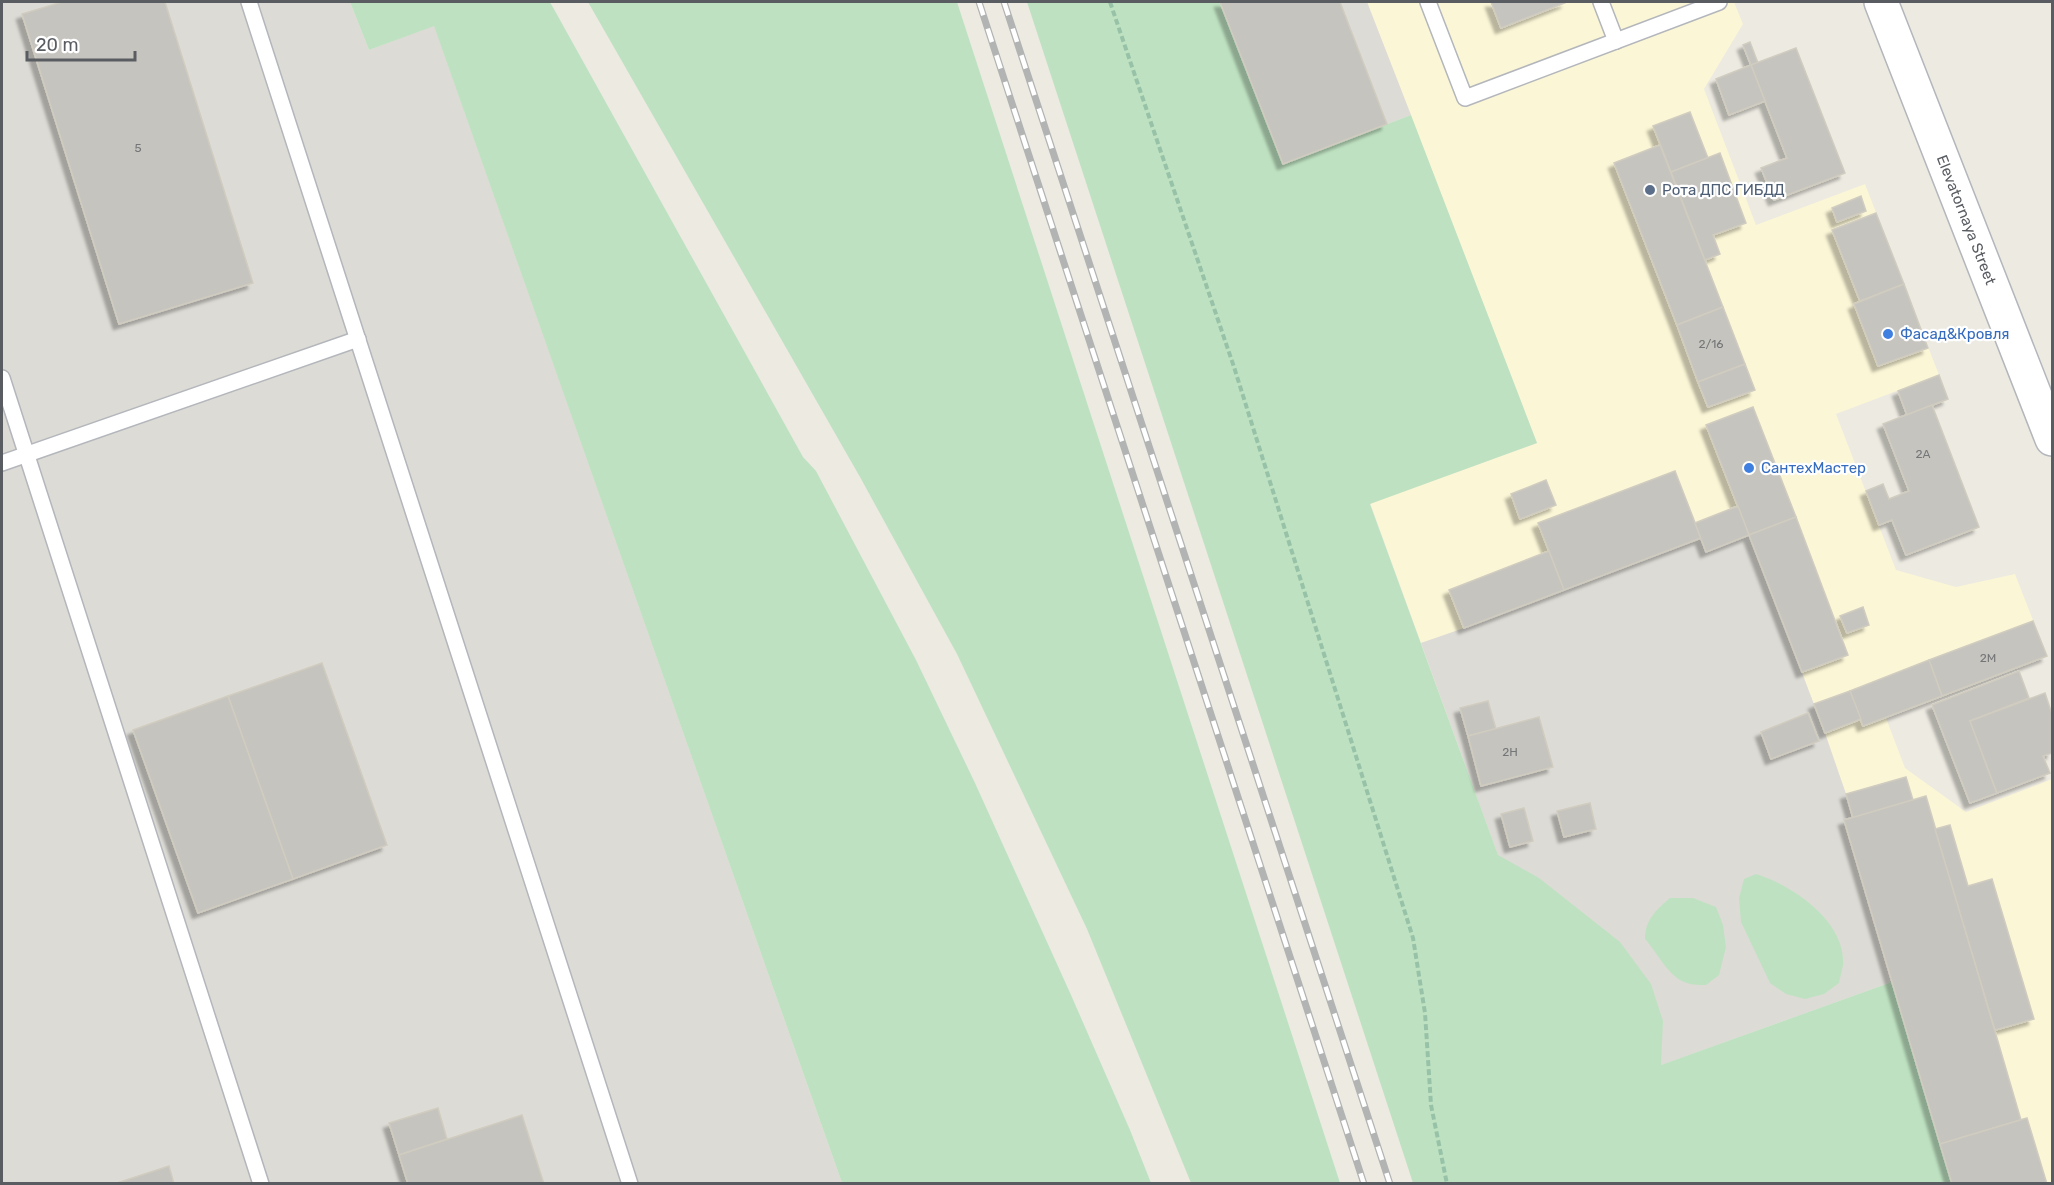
<svg xmlns="http://www.w3.org/2000/svg" width="2054" height="1185" viewBox="0 0 2054 1185" font-family="Rubik,sans-serif">
	<style>
		.commercial { fill: #fbf6d6 }
		.industrial { fill: #dddbd5 }
		.green { fill: #bee2c1 }
		.building { fill: #c6c4be; stroke: #d0ccc0; stroke-width: 1.5; filter: url(#shadow) }
		.lines { fill: none; stroke-linecap: round; stroke-linejoin: round }
		.service-casing { stroke: #b3b6bb; stroke-width: 18 }
		.tertiary-casing { stroke: #b3b6bb; stroke-width: 36 }
		.path { stroke: #98c2a8; stroke-width: 4; stroke-dasharray: 6 3; stroke-linecap: butt }
		.service { stroke: #fff; stroke-width: 15 }
		.tertiary { stroke: #fff; stroke-width: 33 }
		.rail-casing { stroke: #b2b3b3; stroke-width: 7 }
		.rail { stroke: #fff; stroke-width: 4.5; stroke-dasharray: 14; stroke-linecap: butt }
		.service-dot { fill: #5c6f8a; stroke: #fff; stroke-width: 2 }
		.shop-dot { fill: #3f7fe0; stroke: #fff; stroke-width: 2 }
		.labels { text-anchor: middle; stroke-width: 4.5; stroke-linejoin: round; paint-order: stroke }
		.number-label { font-size: 12px; fill: #747678 }
		.service-label { font-size: 15px; fill: #4e5e75; stroke: #fff; text-anchor: start }
		.street-label { font-size: 15px; fill: #595c61; stroke: #fff }
		.shop-label { font-size: 15px; fill: #366cbe; stroke: #fff; text-anchor: start }
	</style>
	<defs>
		<filter id="shadow"><feDropShadow dx="-5.5" dy="5.5" stdDeviation="1.5" flood-color="#0004"/></filter>
	</defs>
	<rect width="100%" height="100%" fill="#eceae1"/>
	<!-- commercial -->
	<polygon class="commercial" points="1367,2 1734,2 1743,24 1704,89 1756,225 1865,184 1939,375 1836,414 1896,570 1956,587 2015,574 2047,656 1886,718 1905,768 1966,812 2052,779 2052,1183 1952,1183 1844,820 1852,818 1846,794 1802,672 1848,655 1753,407 1707,425 1749,535 1706,552 1421,643 1370,503 1537,443"/>
	<!-- industrial -->
	<g class="industrial">
		<polygon points="2,2 350,2 369,50 434,25 842,1183 2,1184"/>
		<polygon points="1220,2 1367,2 1411,115 1283,164"/>
		<polygon points="1749,535 1825,733 1846,794 1892,982 1584,1093 1421,643 1464,628 1701,538 1707,552"/>
	</g>
	<!-- green -->
	<g class="green">
		<polygon points="350,2 550,2 803,457 816,471 916,660 975,783 1071,995 1130,1130 1151,1183 842,1183 434,26 369,50"/>
		<polygon points="588,2 957,2 1340,1183 1191,1183 1087,929 957,654 860,477"/>
		<polygon points="1027,2 1220,2 1283,164 1411,115 1537,443 1370,504 1498,855 1539,878 1620,942 1651,984 1663,1021 1661,1065 1892,982 1952,1183 1413,1183"/>
		<path d="M1756,874C1792,885 1846,921 1843,965C1842,971 1840,977 1839,983L1824,994L1805,999L1786,994L1770,983L1741,922L1739,898L1744,879Z"/>
		<path d="M1670,898H1693L1716,907L1723,925L1726,947L1719,975L1706,985C1700,985 1693,985 1687,983C1669,978 1657,952 1645,939C1645,920 1656,910 1670,898Z"/>
	</g>
	<!-- building -->
	<g class="building">
		<polygon points="62,2 165,2 253,283 119,324 22,14"/>
		<polygon points="1220,2 1340,2 1387,124 1283,164"/>
		<polygon points="1491,2 1567,2 1501,28"/>
		<polygon points="1750,42 1758,63 1751,65 1743,45"/>
		<polygon points="1796,48 1845,173 1774,200 1761,168 1787,158 1751,65"/>
		<polygon points="1751,65 1765,101 1729,115 1716,79"/>
		<polygon points="1690,112 1708,158 1671,172 1653,126"/>
		<polygon points="1660,145 1723,307 1677,325 1614,163"/>
		<polygon points="1720,153 1746,223 1713,235 1720,254 1705,260 1671,172"/>
		<polygon points="1861,196 1866,211 1837,222 1832,208"/>
		<polygon points="1876,213 1904,284 1860,301 1832,230"/>
		<polygon points="1904,284 1928,348 1878,366 1854,304"/>
		<polygon points="1723,307 1745,364 1698,382 1677,325"/>
		<polygon points="1745,364 1755,390 1708,407 1698,382"/>
		<polygon points="1939,375 1948,399 1907,415 1898,391"/>
		<polygon points="1932,405 1979,527 1906,555 1892,520 1879,525 1866,491 1883,484 1889,499 1909,491 1883,424"/>
		<polygon points="1753,407 1796,517 1749,535 1706,425"/>
		<polygon points="1675,471 1701,538 1564,590 1538,523"/>
		<polygon points="1546,480 1556,505 1520,519 1511,494"/>
		<polygon points="1738,506 1749,535 1706,552 1695,523"/>
		<polygon points="1796,517 1848,655 1802,672 1749,535"/>
		<polygon points="1549,551 1564,590 1464,628 1449,590"/>
		<polygon points="1863,607 1869,625 1847,633 1840,616"/>
		<polygon points="2033,621 2047,656 1942,696 1929,660"/>
		<polygon points="1929,660 1942,696 1863,726 1850,691"/>
		<polygon points="322,663 387,845 293,879 228,696"/>
		<polygon points="2019,671 2029,698 1970,721 1997,793 1970,803 1932,705"/>
		<polygon points="1850,691 1861,719 1825,733 1814,704"/>
		<polygon points="2045,693 2052,714 2052,753 2043,756 2050,773 1997,793 1970,721"/>
		<polygon points="228,696 293,879 198,913 133,730"/>
		<polygon points="1488,701 1496,729 1468,736 1460,708"/>
		<polygon points="1808,713 1819,741 1771,759 1761,732"/>
		<polygon points="1539,717 1553,767 1481,786 1468,736"/>
		<polygon points="1906,777 1913,800 1853,818 1846,794"/>
		<polygon points="1926,796 2021,1120 1940,1144 1844,820"/>
		<polygon points="1590,803 1596,829 1564,837 1557,811"/>
		<polygon points="1524,808 1533,841 1510,847 1501,814"/>
		<polygon points="1950,825 1968,886 1992,879 2034,1019 1995,1030 1935,829"/>
		<polygon points="438,1108 447,1139 399,1155 389,1123"/>
		<polygon points="522,1115 544,1184 408,1184 399,1155"/>
		<polygon points="2027,1118 2047,1184 1952,1184 1940,1144"/>
		<polygon points="169,1166 174,1184 114,1184"/>
	</g>
	<g class="lines">
		<defs>
			<g id="service">
				<polyline points="249,2 630,1184"/>
				<polyline points="1428,2 1465,98 1719,2"/>
				<polyline points="1601,2 1616,41"/>
				<polyline points="2,378 261,1184"/>
				<polyline points="2,463 358,339"/>
			</g>
			<g id="tertiary">
				<path id="s1" d="M1881,2L2052,439"/>
			</g>
		</defs>
		<!-- service casing -->
		<use href="#service" class="service-casing"/>
		<!-- tertiary casing -->
		<use href="#tertiary" class="tertiary-casing"/>
		<!-- path -->
		<polyline class="path" points="1110,2 1234,367 1413,938 1425,1013 1431,1105 1447,1184"/>
		<!-- service -->
		<use href="#service" class="service"/>
		<!-- tertiary -->
		<use href="#tertiary" class="tertiary"/>
		<defs>
			<g id="rail">
				<polyline points="979,2 1364,1184"/>
				<polyline points="1004,2 1390,1184"/>
			</g>
		</defs>
		<!-- rail casing -->
		<use href="#rail" class="rail-casing"/>
		<!-- rail -->
		<use href="#rail" class="rail"/>
	</g>
	<!-- markers -->
	<circle class="service-dot" cx="1650" cy="190" r="6"/>
	<g class="shop-dot">
		<circle cx="1888" cy="334" r="6"/>
		<circle cx="1749" cy="468" r="6"/>
	</g>
	<g class="labels">
		<!-- number labels -->
		<g class="number-label">
			<text x="138" y="152">5</text>
			<text x="1711" y="348">2/16</text>
			<text x="1923" y="458">2А</text>
			<text x="1988" y="662">2М</text>
			<text x="1510" y="756">2Н</text>
		</g>
		<!-- service labels -->
		<g class="service-label">
			<text x="1662" y="195">Рота ДПС ГИБДД</text>
		</g>
		<!-- street labels -->
		<g class="street-label">
			<text dy="5" stroke="none"><textPath href="#s1" startOffset="234">Elevatornaya Street</textPath></text>
		</g>
		<!-- shop labels -->
		<g class="shop-label">
			<text x="1900" y="339">Фасад&amp;Кровля</text>
			<text x="1761" y="473">СантехМастер</text>
		</g>
	</g>
	<!-- border -->
	<rect width="2054" height="1185" fill="none" stroke="#595c61" stroke-width="6"/>
	<!-- scale -->
	<path d="M27 51v9h108v-9" fill="none" stroke="#595c61" stroke-width="3"/>
	<text x="36" y="51" font-size="18" fill="#595c61" stroke="#ffffff" stroke-width="4.5" paint-order="stroke">20 m</text>
</svg>
